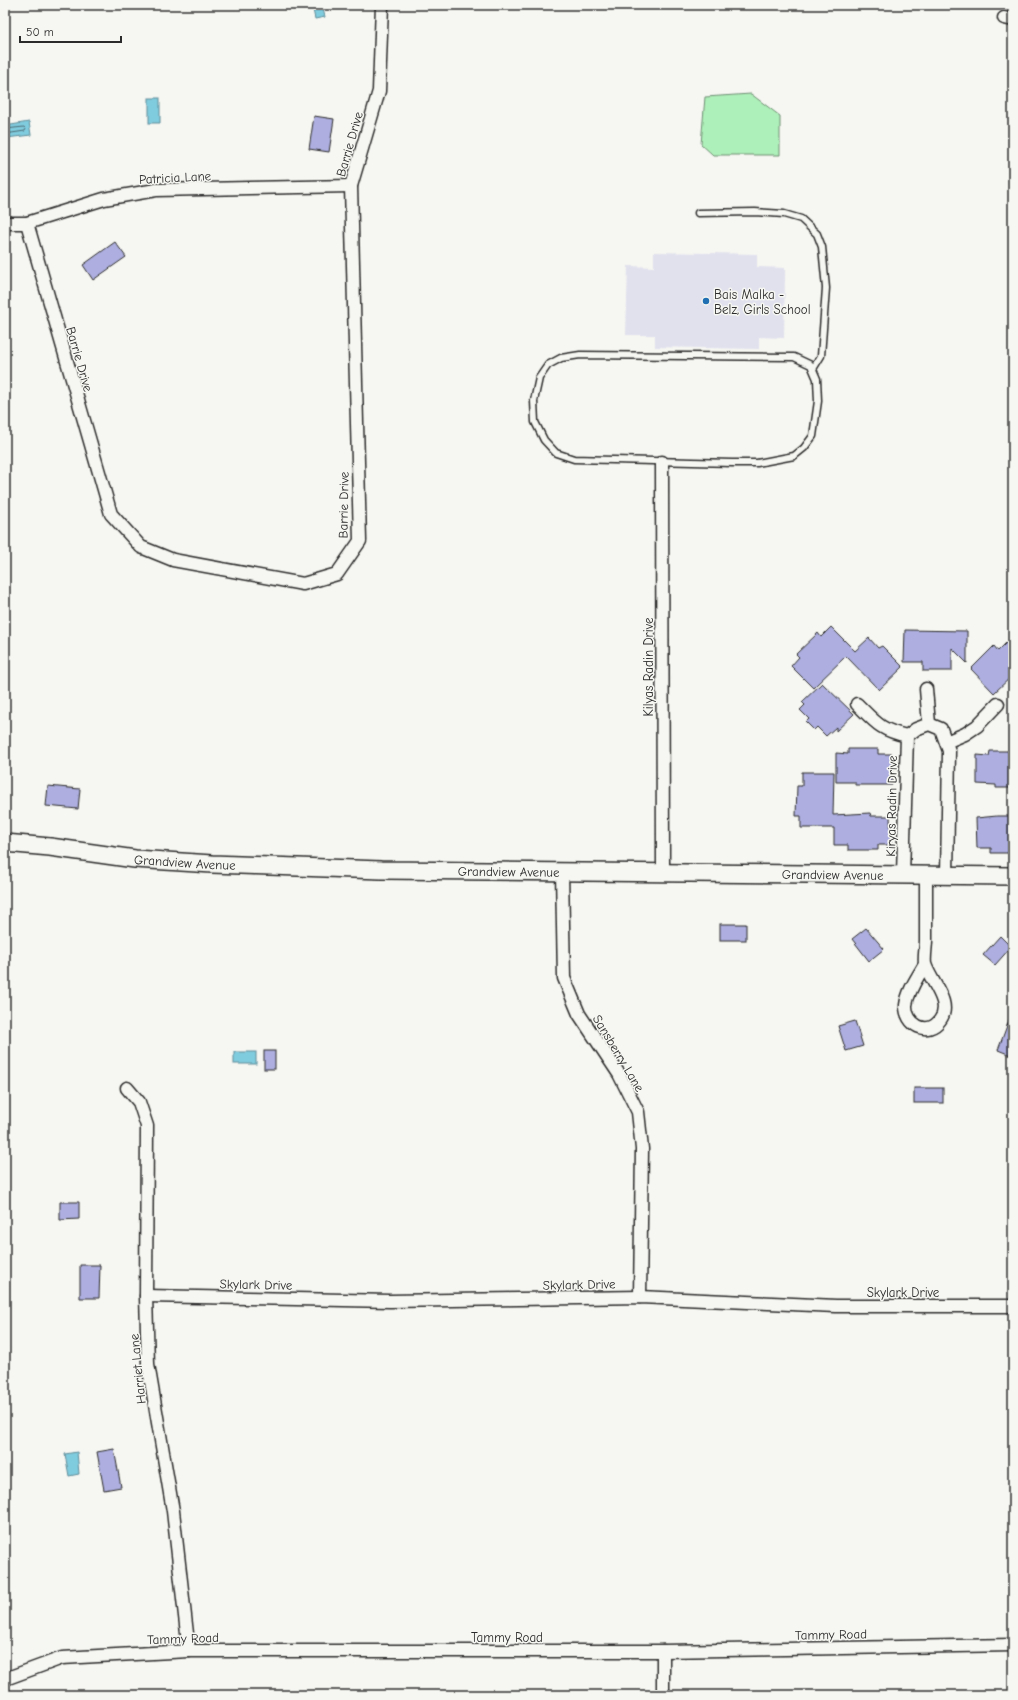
<svg xmlns="http://www.w3.org/2000/svg" width="1018" height="1700" viewBox="0 0 1018 1700" font-family="'Comic Neue',sans-serif">
	<style>
		.built { fill: #e0e1ed }
		.green { fill: #aef0b9; stroke: #6c8e72 }
		.water { fill: #80ccdf; stroke: #5e8c97 }
		.lines { fill: none; stroke-linecap: round; stroke-linejoin: round }
		.shore { stroke: #4d6b73; stroke-width: 1 }
		.building { fill: #aeafe0; stroke: #2b2b2b }
		.lane-casing { stroke: #2b2b2b; stroke-width: 9 }
		.street-casing { stroke: #2b2b2b; stroke-width: 15 }
		.secondary-casing { stroke: #2b2b2b; stroke-width: 20 }
		.lane { stroke: #f6f6f2; stroke-width: 6 }
		.street { stroke: #f6f6f2; stroke-width: 12 }
		.secondary { stroke: #f6f6f2; stroke-width: 17 }
		.poi-dot { fill: #1f6fb2; stroke: #f6f6f2; stroke-width: 1.5 }
		.labels { text-anchor: middle; stroke-width: 3; stroke-linejoin: round; paint-order: stroke }
		.street-label { font-size: 13px; fill: #2b2b2b; stroke: #f6f6f2 }
		.poi-label { font-size: 13px; fill: #2b2b2b; stroke: #f6f6f2; text-anchor: start }
	</style>
	<rect width="100%" height="100%" fill="#f6f6f2"/>
	<filter id="ink" filterUnits="userSpaceOnUse"><feTurbulence type="fractalNoise" baseFrequency=".025" numOctaves="2"/><feDisplacementMap in="SourceGraphic" scale="8" xChannelSelector="R" yChannelSelector="G"/><feConvolveMatrix kernelMatrix="1 2 1 2 8 2 1 2 1" color-interpolation-filters="sRGB"/></filter>
	<g filter="url(#ink)">
		<!-- built -->
		<polygon class="built" points="654,252 757,254 757,267 785,268 784,338 759,337 759,349 655,347 655,335 626,335 628,266 654,267"/>
		<!-- green -->
		<polygon class="green" points="751,94 780,116 780,155 713,155 701,144 705,97"/>
		<!-- water -->
		<g class="water">
			<polygon points="312,5 322,5 325,17 315,19"/>
			<rect x="149" y="98" width="11" height="25"/>
			<polygon points="29,122 31,135 6,138 5,126"/>
			<rect x="234" y="1052" width="22" height="12"/>
			<polygon points="77,1452 79,1474 69,1476 65,1454"/>
		</g>
		<g class="lines">
			<!-- shore -->
			<polyline class="shore" points="5,129 24,127 26,129 25,131 5,134"/>
		</g>
		<!-- building -->
		<g class="building">
			<polygon points="314,116 334,119 329,152 309,149"/>
			<polygon points="115,242 126,257 93,280 83,265"/>
			<polygon points="831,627 855,651 869,638 878,648 882,646 903,667 879,690 846,656 813,688 791,666 799,657 796,654 818,633 821,637"/>
			<polygon points="905,630 967,631 967,663 952,648 952,671 923,671 923,662 904,662"/>
			<polygon points="1007,642 1013,648 1013,675 994,693 971,669 994,646 998,651"/>
			<polygon points="822,683 854,714 836,731 836,727 826,736 817,727 814,730 806,722 809,719 800,710 805,705 802,702"/>
			<polygon points="848,749 878,749 878,754 892,754 892,785 855,785 855,782 836,782 836,753 848,754"/>
			<polygon points="990,751 1013,751 1013,788 996,788 996,785 977,784 977,755 989,756"/>
			<polygon points="802,772 834,772 833,815 870,813 871,816 890,816 891,845 878,845 878,850 848,850 848,845 834,845 834,828 801,828 801,816 796,816 797,786 802,786"/>
			<polygon points="48,786 80,789 78,809 46,806"/>
			<polygon points="997,816 1013,816 1013,853 991,853 991,848 977,848 976,818"/>
			<rect x="720" y="924" width="26" height="16"/>
			<polygon points="866,928 884,949 869,961 852,939"/>
			<polygon points="1000,936 1011,947 995,965 983,955"/>
			<polygon points="1012,1012 1013,1012 1013,1056 998,1050"/>
			<polygon points="855,1021 863,1046 846,1051 838,1026"/>
			<rect x="264" y="1051" width="11" height="18"/>
			<rect x="914" y="1088" width="29" height="15"/>
			<polygon points="60,1202 79,1202 79,1219 60,1220"/>
			<polygon points="80,1265 100,1265 99,1298 80,1298"/>
			<polygon points="114,1449 121,1487 104,1490 97,1452"/>
		</g>
		<g class="lines">
			<defs>
				<g id="lane">
					<polyline points="698,213 755,212 784,214 801,219 817,234 822,247 826,288 821,356 813,369"/>
					<polygon points="580,355 794,357 811,365 817,379 818,401 813,436 804,448 794,456 757,463 732,463 574,459 556,453 544,440 535,422 534,401 539,378 548,365 561,358"/>
				</g>
				<g id="street">
					<polyline points="1004,18 1013,20"/>
					<polyline points="5,223 27,223 104,199 156,190 351,186"/>
					<polyline points="27,223 111,514 141,547 173,560 303,584 337,574 360,541 351,186 379,91 382,5"/>
					<polyline points="662,462 663,873"/>
					<polyline points="926,689 929,724"/>
					<path d="M857,704C876,723 880,730 907,736"/>
					<polyline points="946,742 965,734 977,726 998,704"/>
					<polyline points="562,872 564,978 579,1014 619,1074 638,1112 642,1149 640,1297"/>
					<polyline points="903,875 907,736 916,729 929,724 941,729 949,751 947,876"/>
					<path d="M925,964C918,977 908,990 906,1005C905,1025 928,1037 940,1020C953,1003 930,981 925,964C924,957 926,947 926,940C926,919 926,897 926,876"/>
					<polyline points="127,1088 139,1102 147,1126 146,1296 148,1364 173,1511 189,1651"/>
					<polyline points="146,1296 390,1301 640,1297 836,1306 1013,1306"/>
					<polyline points="663,1651 663,1695"/>
					<polyline points="5,1679 62,1658 189,1651 663,1651 1013,1645"/>
				</g>
				<g id="secondary">
					<path id="s1" d="M5,843L50,847L135,859L212,864L381,870L1013,876"/>
				</g>
			</defs>
			<!-- lane casing -->
			<use href="#lane" class="lane-casing"/>
			<!-- street casing -->
			<use href="#street" class="street-casing"/>
			<!-- secondary casing -->
			<use href="#secondary" class="secondary-casing"/>
			<!-- lane -->
			<use href="#lane" class="lane"/>
			<!-- street -->
			<use href="#street" class="street"/>
			<!-- secondary -->
			<use href="#secondary" class="secondary"/>
		</g>
	</g>
	<!-- markers -->
	<circle class="poi-dot" cx="706" cy="301" r="4"/>
	<g class="labels">
		<!-- street labels -->
		<g class="street-label">
			<text transform="translate(349 144) rotate(-74)" y="5">Barrie Drive</text>
			<text transform="translate(175 177) rotate(-3)" y="5">Patricia Lane</text>
			<text transform="translate(80 359) rotate(74)" y="5">Barrie Drive</text>
			<text transform="translate(343 505) rotate(-89)" y="5">Barrie Drive</text>
			<text transform="translate(648 667) rotate(-90)" y="5">Kilyas Radin Drive</text>
			<text transform="translate(891 806) rotate(-89)" y="5">Kiryas Radin Drive</text>
			<text dy="5" stroke="none"><textPath href="#s1" startOffset="181">Grandview Avenue</textPath></text>
			<text dy="5" stroke="none"><textPath href="#s1" startOffset="505">Grandview Avenue</textPath></text>
			<text dy="5" stroke="none"><textPath href="#s1" startOffset="829">Grandview Avenue</textPath></text>
			<text transform="translate(619 1053) rotate(59)" y="5">Sansberry Lane</text>
			<text transform="translate(256 1284) rotate(1)" y="5">Skylark Drive</text>
			<text transform="translate(579 1284) rotate(-1)" y="5">Skylark Drive</text>
			<text x="903" y="1297">Skylark Drive</text>
			<text transform="translate(137 1369) rotate(-96)" y="5">Harriet Lane</text>
			<text transform="translate(831 1634) rotate(-1)" y="5">Tammy Road</text>
			<text x="507" y="1642">Tammy Road</text>
			<text transform="translate(183 1638) rotate(-2)" y="5">Tammy Road</text>
		</g>
		<!-- poi labels -->
		<g class="poi-label">
			<text x="714" y="299">Bais Malka -<tspan x="714" dy="15">Belz, Girls School</tspan></text>
		</g>
	</g>
	<!-- margin -->
	<rect width="1018" height="1700" fill="none" stroke="#f6f6f2" stroke-width="20"/>
	<rect x="10" y="10" width="998" height="1680" fill="none" stroke="#2b2b2b" stroke-width="1.5" filter="url(#ink)"/>
	<!-- scale -->
	<path d="M20 36v6h101v-6" fill="none" stroke="#2b2b2b" stroke-width="2"/>
	<text x="26" y="36" font-size="12" fill="#2b2b2b" stroke="#f6f6f2" stroke-width="3" paint-order="stroke">50 m</text>
</svg>
